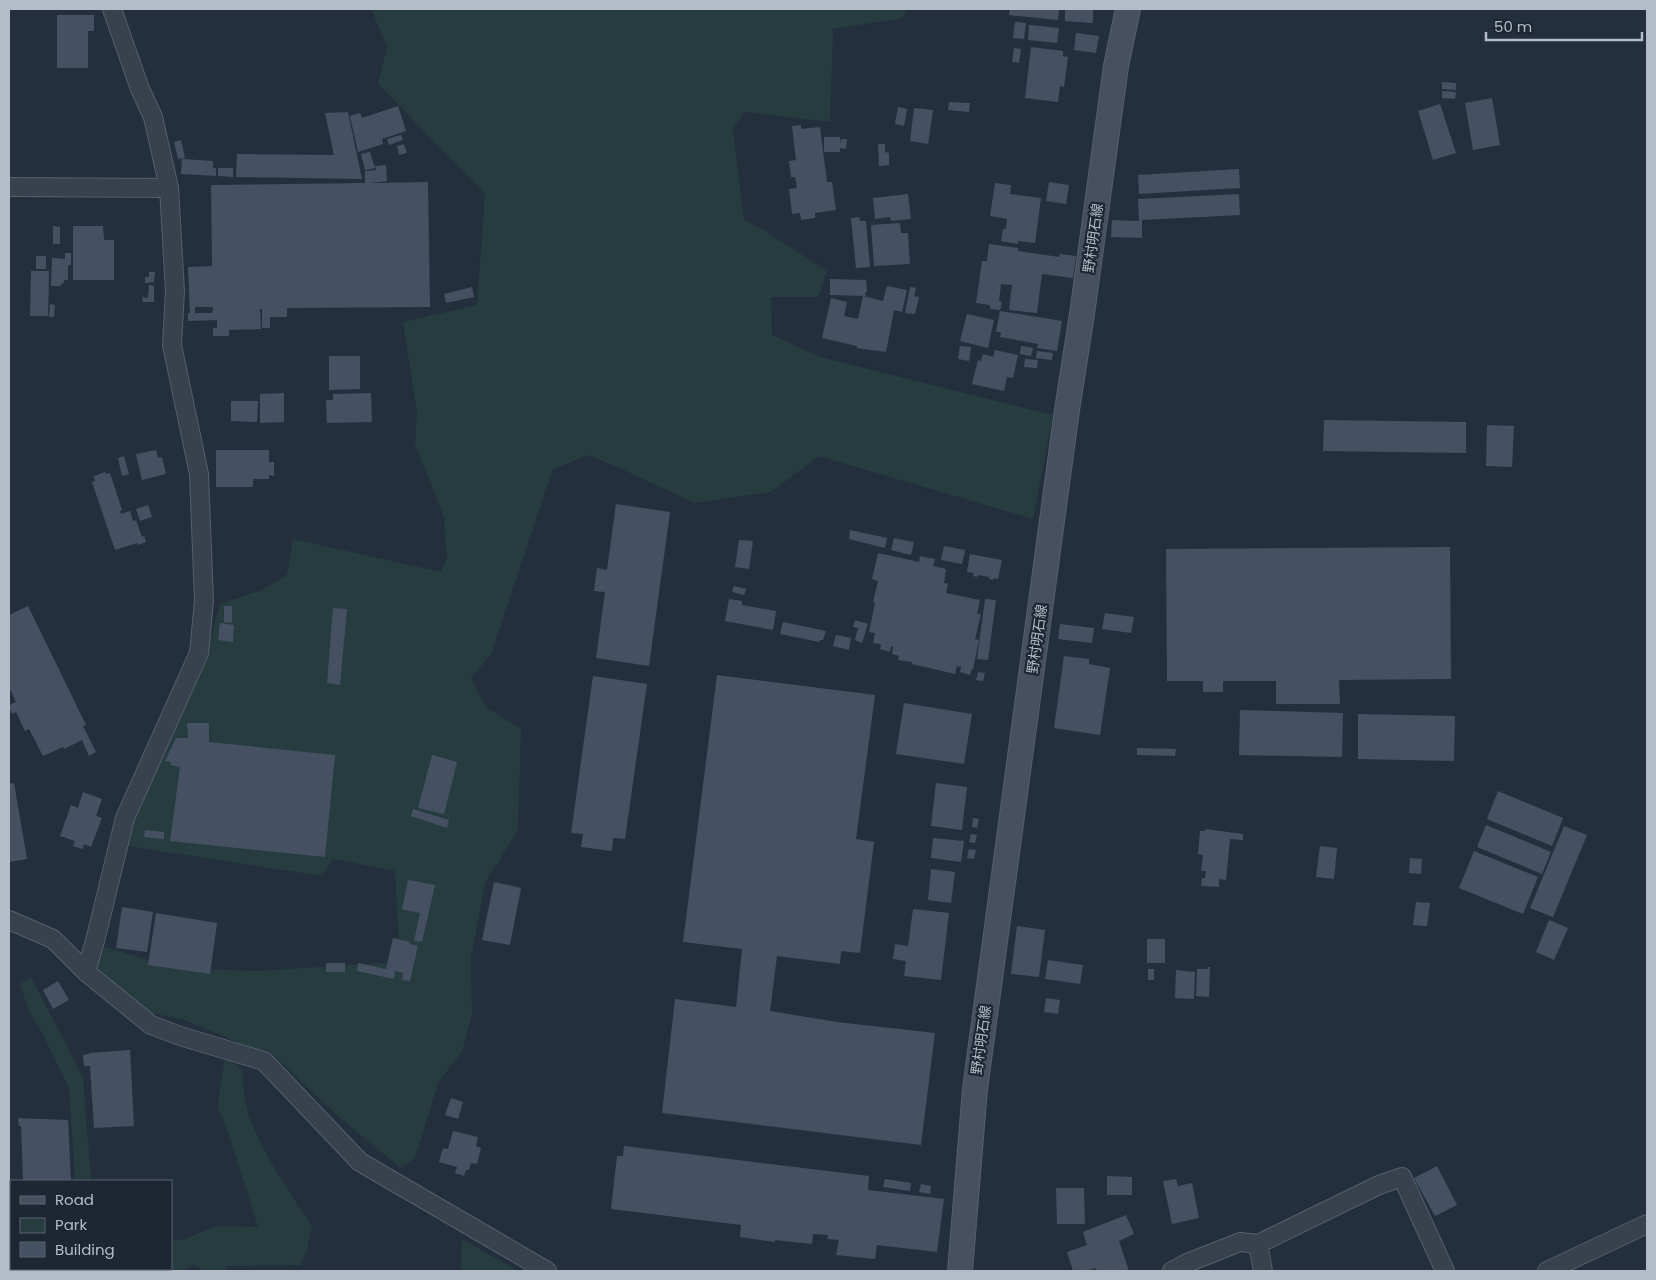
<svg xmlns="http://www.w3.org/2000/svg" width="1656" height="1280" viewBox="0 0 1656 1280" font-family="Poppins,'Noto Sans JP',sans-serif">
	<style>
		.green { fill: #263c3f }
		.building { fill: #455162; fill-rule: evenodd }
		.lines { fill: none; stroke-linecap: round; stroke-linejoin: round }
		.minor-casing { stroke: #565f6c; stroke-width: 20 }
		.secondary-casing { stroke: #565f6c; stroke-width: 26 }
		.minor { stroke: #38414e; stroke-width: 18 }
		.secondary { stroke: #465061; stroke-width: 24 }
		.labels { text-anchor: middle; stroke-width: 4.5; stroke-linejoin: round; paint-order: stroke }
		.street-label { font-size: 14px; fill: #b4bcc9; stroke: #1d2633 }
	</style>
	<rect width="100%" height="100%" fill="#242f3e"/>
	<!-- green -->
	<g class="green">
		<polygon points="371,9 908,9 902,18 833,29 830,122 745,112 733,129 744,220 762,229 827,271 818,297 771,297 772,335 820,357 1053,415 1033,519 819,456 771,492 694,503 626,471 588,455 553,469 491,654 471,678 486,707 521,729 518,830 485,883 471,958 472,1014 462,1052 439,1081 415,1158 401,1168 340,1118 269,1051 246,1046 185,1020 142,1011 91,972 105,947 176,968 258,971 400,962 395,871 333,859 322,876 128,846 130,822 201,672 220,604 262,590 287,575 293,539 441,572 447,559 444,517 415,445 417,413 403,322 477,305 485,194 378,84 387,47"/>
		<polygon points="31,977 83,1077 91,1181 75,1181 69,1088 40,1029 28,1009 20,984"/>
		<path d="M225,1057L243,1071C239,1127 284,1181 312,1227L307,1250L300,1265L226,1266L225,1271H203L194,1264L182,1271L92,1270L91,1269H171V1240H182L218,1226L258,1227L225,1123L217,1108Z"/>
		<polygon points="462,1239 518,1271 461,1271"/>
	</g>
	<!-- building -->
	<g class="building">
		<polygon points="1010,9 1059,9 1058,20 1009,15"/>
		<polygon points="1065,9 1093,9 1093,23 1065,21"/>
		<polygon points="57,15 94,15 94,31 88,31 88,68 57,68"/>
		<polygon points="1015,22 1026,23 1024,39 1013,38"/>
		<polygon points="1029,25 1059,28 1057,43 1028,40"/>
		<polygon points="1076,33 1099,36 1096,53 1074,50"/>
		<polygon points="1031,47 1063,51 1063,56 1068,57 1064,87 1060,86 1058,102 1025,98"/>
		<polygon points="1014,48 1021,49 1019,63 1012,62"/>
		<polygon points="1442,82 1456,83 1456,90 1442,89"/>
		<polygon points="1442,91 1456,92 1455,99 1442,98"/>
		<polygon points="1492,98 1500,145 1473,150 1465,103"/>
		<polygon points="949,102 970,103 969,112 948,110"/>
		<polygon points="1440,104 1456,153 1433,160 1418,111"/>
		<polygon points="398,106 406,131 382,139 383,144 358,152 350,116 360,113 362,118"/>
		<polygon points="898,107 907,109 904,126 895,124"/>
		<polygon points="914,108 933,110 928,144 910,141"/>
		<polygon points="348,112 362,179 236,177 237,154 334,155 325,113"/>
		<polygon points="801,125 801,129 820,127 827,182 832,182 836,210 815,213 815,218 801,220 800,213 792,214 789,189 797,188 795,177 791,177 789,161 796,160 792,126"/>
		<polygon points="401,135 403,140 389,145 387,139"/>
		<polygon points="824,137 840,137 840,144 841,139 847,139 846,149 840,148 840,152 824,152"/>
		<polygon points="181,140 185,158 178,159 174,142"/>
		<polygon points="404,144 407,153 399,155 397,146"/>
		<polygon points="878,144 885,144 885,152 889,153 889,165 879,166"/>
		<polygon points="370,152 375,168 365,170 361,154"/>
		<polygon points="182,159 213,161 213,168 216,168 216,176 181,174"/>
		<path d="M386,165L387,181L370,183L428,182L430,307L287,308V317H270V328H262V309H260L261,329L229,330V336H213V328H217V320L188,321V313H190L188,267L212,266L211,185L365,183V171L376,170L375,166ZM195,307H213V309L212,313H195Z"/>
		<polygon points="218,168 233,168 233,177 218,176"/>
		<polygon points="1239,169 1240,188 1139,194 1138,175"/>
		<polygon points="1049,182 1069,185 1066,204 1046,201"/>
		<polygon points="995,183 1011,185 1010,194 1041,198 1035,243 1018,241 1018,244 1001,241 1003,229 1006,229 1007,219 990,216"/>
		<polygon points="908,194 911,219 891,221 890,217 875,219 873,198"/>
		<polygon points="1239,194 1240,215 1142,220 1142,238 1111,237 1112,220 1139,221 1138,199"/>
		<polygon points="859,217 860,221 866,221 870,267 856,268 851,218"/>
		<polygon points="900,223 901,233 908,233 910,264 874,266 871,225"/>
		<polygon points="53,226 60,227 60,244 53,244"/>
		<polygon points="73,226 103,226 104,240 114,240 114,280 73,280"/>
		<polygon points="989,244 1018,248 1018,251 1059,257 1060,254 1076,256 1073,278 1042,274 1037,313 1009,310 1012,285 1001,284 999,301 1002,302 1000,310 990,309 990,305 976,303 982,261 987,261"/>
		<polygon points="65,253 71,253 71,265 68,265 68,280 64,280 64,283 61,284 61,286 51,286 52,258 65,259"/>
		<rect x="36" y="256" width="10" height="13"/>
		<polygon points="31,271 49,271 48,316 30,316"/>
		<polygon points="149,272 155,272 154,282 145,283 145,277 149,277"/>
		<polygon points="830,279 866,280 867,292 865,292 866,296 830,295"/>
		<polygon points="149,285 154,286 154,302 143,302 142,297 148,298"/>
		<polygon points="887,286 907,290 902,312 894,310 886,352 857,348 857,346 822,338 831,298 847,302 844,316 858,319 863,296 883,301"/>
		<polygon points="472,287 474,297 446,303 444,294"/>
		<polygon points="910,287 916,288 914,296 919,297 915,314 905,313"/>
		<polygon points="50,304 55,305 54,317 49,317"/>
		<polygon points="1000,311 1062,321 1057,351 1037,348 1038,344 1000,337 1001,332 996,332"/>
		<polygon points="967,314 994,320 988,348 960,341"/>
		<polygon points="960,346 971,347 969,361 958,359"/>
		<polygon points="1021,346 1033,348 1031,356 1020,354"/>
		<polygon points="995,350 1018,355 1013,378 1007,377 1004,391 972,384 978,360 981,361 983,354 993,357"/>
		<polygon points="1037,351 1053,353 1052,360 1036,358"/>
		<polygon points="329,356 360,356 360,389 329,390"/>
		<polygon points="1025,359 1038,360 1037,368 1024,367"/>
		<polygon points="284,393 284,422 260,423 260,394"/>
		<polygon points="371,393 372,422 327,423 326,400 333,400 333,394"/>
		<polygon points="231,401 258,401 257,422 231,421"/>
		<polygon points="1324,420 1466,422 1466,453 1323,451"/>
		<polygon points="1487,425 1514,426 1512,467 1486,466"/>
		<polygon points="156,450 158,458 162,457 166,474 142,480 136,454"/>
		<polygon points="216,450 269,450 269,462 274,462 274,476 269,475 269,479 253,479 253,487 216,487"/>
		<polygon points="124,456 129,474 122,476 118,458"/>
		<polygon points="105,472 106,474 110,473 122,510 120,511 121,514 130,511 133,521 136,520 142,537 144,536 146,542 138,545 137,543 115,550 92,482 95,481 94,476"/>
		<polygon points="616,504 670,512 649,666 596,658 605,592 594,591 597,568 607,570"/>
		<polygon points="148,505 152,517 140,521 136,509"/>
		<polygon points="850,530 887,538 885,548 849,539"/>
		<polygon points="894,538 914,542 911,555 891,550"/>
		<polygon points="739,540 753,541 749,569 735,567"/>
		<polygon points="944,546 965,550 962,564 941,560"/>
		<polygon points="1450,547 1451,679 1339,680 1340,704 1276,704 1276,681 1223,681 1223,692 1203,692 1203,681 1167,681 1166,549"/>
		<polygon points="878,553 919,562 920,556 935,559 933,566 946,569 944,583 948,584 946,593 980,600 977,614 981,614 975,639 979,640 973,669 972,669 970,675 960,672 961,667 957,666 955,674 912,664 912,662 898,660 899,656 892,654 893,647 891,646 890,652 880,649 881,644 873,643 875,633 869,632 875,603 873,602 878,581 872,579"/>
		<polygon points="970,554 1002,560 998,579 994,578 993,580 989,579 989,577 978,575 977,577 973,576 974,573 967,572"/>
		<polygon points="734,586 746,589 744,595 732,592"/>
		<polygon points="729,599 742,601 742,605 776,611 773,630 725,621"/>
		<polygon points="985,599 996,600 988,660 977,659"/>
		<polygon points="28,606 86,725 83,726 96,752 89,756 82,740 64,749 63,747 43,756 29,729 25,731 16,712 12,714 9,707 9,705 16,702 9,687 9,615"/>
		<polygon points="224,606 232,606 232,623 224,622"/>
		<polygon points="333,608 347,609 340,685 327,683"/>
		<polygon points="1105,613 1134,617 1131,633 1102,629"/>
		<polygon points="855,620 868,624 862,643 855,640 858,628 853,627"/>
		<polygon points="783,622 826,631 823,640 820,640 819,642 780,634"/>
		<polygon points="220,623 234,625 233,642 218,640"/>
		<polygon points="1060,624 1094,628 1092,643 1058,639"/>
		<polygon points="836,635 851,638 849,650 833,646"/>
		<polygon points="1064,656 1089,659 1089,664 1110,668 1100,735 1054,728"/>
		<polygon points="978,672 985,673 983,681 976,680"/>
		<polygon points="717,675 875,695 856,839 874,842 860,953 841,951 840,964 777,956 770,1011 837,1022 935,1033 921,1145 662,1113 675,999 736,1007 742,949 683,942"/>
		<polygon points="593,676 647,684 625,839 613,838 612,851 581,847 583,834 571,833"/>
		<polygon points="904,703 972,714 964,764 896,754"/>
		<polygon points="1240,710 1343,713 1342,757 1239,755"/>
		<polygon points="1358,714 1455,716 1454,761 1358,759"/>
		<polygon points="187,723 209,723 209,742 335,755 325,857 170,841 180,767 170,765 171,762 165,761 176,738 188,738"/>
		<polygon points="1137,748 1176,749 1175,756 1137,755"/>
		<polygon points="432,755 457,762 444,814 418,808"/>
		<polygon points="14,783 27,859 9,862 9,784"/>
		<polygon points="936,783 967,787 962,830 931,826"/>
		<polygon points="1498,791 1563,818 1552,846 1487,819"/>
		<polygon points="83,792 102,799 96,816 102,818 91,847 84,844 83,849 73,846 75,841 60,836 71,805 78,808"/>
		<polygon points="413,809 449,820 447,828 411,816"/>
		<polygon points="973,818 979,819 977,828 972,827"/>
		<polygon points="1486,825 1551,852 1542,874 1477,847"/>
		<polygon points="1564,826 1587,835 1553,917 1530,908"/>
		<polygon points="1205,829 1243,834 1243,840 1230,839 1226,880 1219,879 1219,887 1201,886 1202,878 1205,878 1206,871 1201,871 1203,855 1198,854 1200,831 1205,831"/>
		<polygon points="145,830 164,832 164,839 144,837"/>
		<polygon points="971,834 977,835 975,843 969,842"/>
		<polygon points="933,838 964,841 961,862 931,858"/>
		<polygon points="1320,846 1337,848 1334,879 1316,877"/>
		<polygon points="969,849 976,850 974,859 967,858"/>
		<polygon points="1474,851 1538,877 1523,914 1459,888"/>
		<polygon points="1410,858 1422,859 1421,874 1409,873"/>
		<polygon points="931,869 955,872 951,903 928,900"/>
		<polygon points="408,880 435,885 422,942 414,941 420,913 402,909"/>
		<polygon points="494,882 521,888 510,945 482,940"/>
		<polygon points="1416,902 1430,903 1427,926 1413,925"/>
		<polygon points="122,907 153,912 147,952 116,948"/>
		<polygon points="913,909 949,913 941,980 904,976 906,961 893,959 895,944 908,946"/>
		<polygon points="156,913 217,923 210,974 148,965"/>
		<polygon points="1549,920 1568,928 1554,960 1536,952"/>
		<polygon points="1017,926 1045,930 1039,977 1011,974"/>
		<polygon points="393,938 410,942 410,944 418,946 410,981 402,980 403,973 395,971 394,979 357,971 358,963 386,969"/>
		<rect x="1147" y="939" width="18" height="24"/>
		<polygon points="1048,960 1083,965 1080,984 1045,979"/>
		<rect x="326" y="963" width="19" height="9"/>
		<polygon points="1208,967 1210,967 1209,997 1196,996 1197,969 1208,969"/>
		<rect x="1148" y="969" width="6" height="11"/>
		<polygon points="1176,970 1195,972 1194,999 1175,998"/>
		<polygon points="58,981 69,1000 53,1009 43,990"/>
		<polygon points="1046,998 1060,1000 1058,1014 1044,1012"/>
		<polygon points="130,1050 134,1126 94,1128 90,1066 84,1066 83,1055 89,1054 89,1053"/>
		<polygon points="451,1098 463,1102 458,1119 445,1115"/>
		<polygon points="18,1118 68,1120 71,1181 23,1181 21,1126 19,1126"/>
		<polygon points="453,1131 478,1137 476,1146 481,1148 477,1164 471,1163 469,1170 466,1170 464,1176 455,1173 457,1167 439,1162 443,1148 448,1149"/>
		<polygon points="624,1146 869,1176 868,1190 944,1199 937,1252 877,1245 875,1259 836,1255 839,1240 827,1239 828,1235 813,1234 812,1244 775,1240 775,1242 740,1237 741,1225 611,1209 617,1156 623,1156"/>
		<polygon points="1437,1166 1457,1205 1435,1216 1414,1178"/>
		<polygon points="1107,1176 1132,1177 1132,1195 1107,1195"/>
		<polygon points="885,1179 911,1183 910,1191 883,1187"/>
		<polygon points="1176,1179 1178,1186 1192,1183 1199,1218 1172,1224 1163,1181"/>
		<polygon points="921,1184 931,1186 930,1194 919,1192"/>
		<polygon points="1056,1188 1084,1188 1085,1224 1057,1224"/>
		<polygon points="1126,1215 1134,1234 1119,1241 1129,1271 1097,1271 1095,1268 1086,1271 1073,1271 1067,1252 1087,1245 1083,1232"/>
	</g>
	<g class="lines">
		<defs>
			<g id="minor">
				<polyline points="9,187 169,188"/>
				<polyline points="9,920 53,939 86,972 151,1025 180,1036 264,1061 360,1162 547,1271"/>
				<polyline points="86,972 95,941 125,818 199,653 204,601 199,474 172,345 175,291 169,188 153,117 140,89 112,9"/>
				<polyline points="1258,1244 1263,1271"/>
				<polyline points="1172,1271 1187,1263 1240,1242 1258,1244 1379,1185 1402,1177 1445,1271"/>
				<polyline points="1547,1271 1647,1224"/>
			</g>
			<polyline id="secondary" points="960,1271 975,1089 1067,410 1082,314 1116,66 1128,9"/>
		</defs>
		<!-- minor casing -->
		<use href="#minor" class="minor-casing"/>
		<!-- secondary casing -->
		<use href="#secondary" class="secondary-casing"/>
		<!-- minor -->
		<use href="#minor" class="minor"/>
		<!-- secondary -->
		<use href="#secondary" class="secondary"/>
	</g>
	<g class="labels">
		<!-- street labels -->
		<g class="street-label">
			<text transform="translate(1093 238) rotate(-82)" y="5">野村明石線</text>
			<text transform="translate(1037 639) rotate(-82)" y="5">野村明石線</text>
			<text transform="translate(981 1040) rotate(-82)" y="5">野村明石線</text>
		</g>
	</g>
	<!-- border -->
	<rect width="1656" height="1280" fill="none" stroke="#b4bcc9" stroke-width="20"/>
	<!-- legend -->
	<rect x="10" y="1180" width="162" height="90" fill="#1d2633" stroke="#59626f"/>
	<rect x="20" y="1196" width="25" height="8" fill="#465061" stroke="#59626f"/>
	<text x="55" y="1205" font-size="15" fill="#b4bcc9">Road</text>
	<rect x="20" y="1218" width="25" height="15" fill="#263c3f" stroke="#59626f"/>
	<text x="55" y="1230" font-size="15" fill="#b4bcc9">Park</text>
	<rect x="20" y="1242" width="25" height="15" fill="#455162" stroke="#59626f"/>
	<text x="55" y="1255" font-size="15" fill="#b4bcc9">Building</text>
	<!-- scale -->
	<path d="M1486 32v8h156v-8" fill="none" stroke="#b4bcc9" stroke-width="2.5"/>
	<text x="1494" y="32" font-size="15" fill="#b4bcc9" stroke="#1d2633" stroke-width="4" paint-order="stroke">50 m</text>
</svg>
